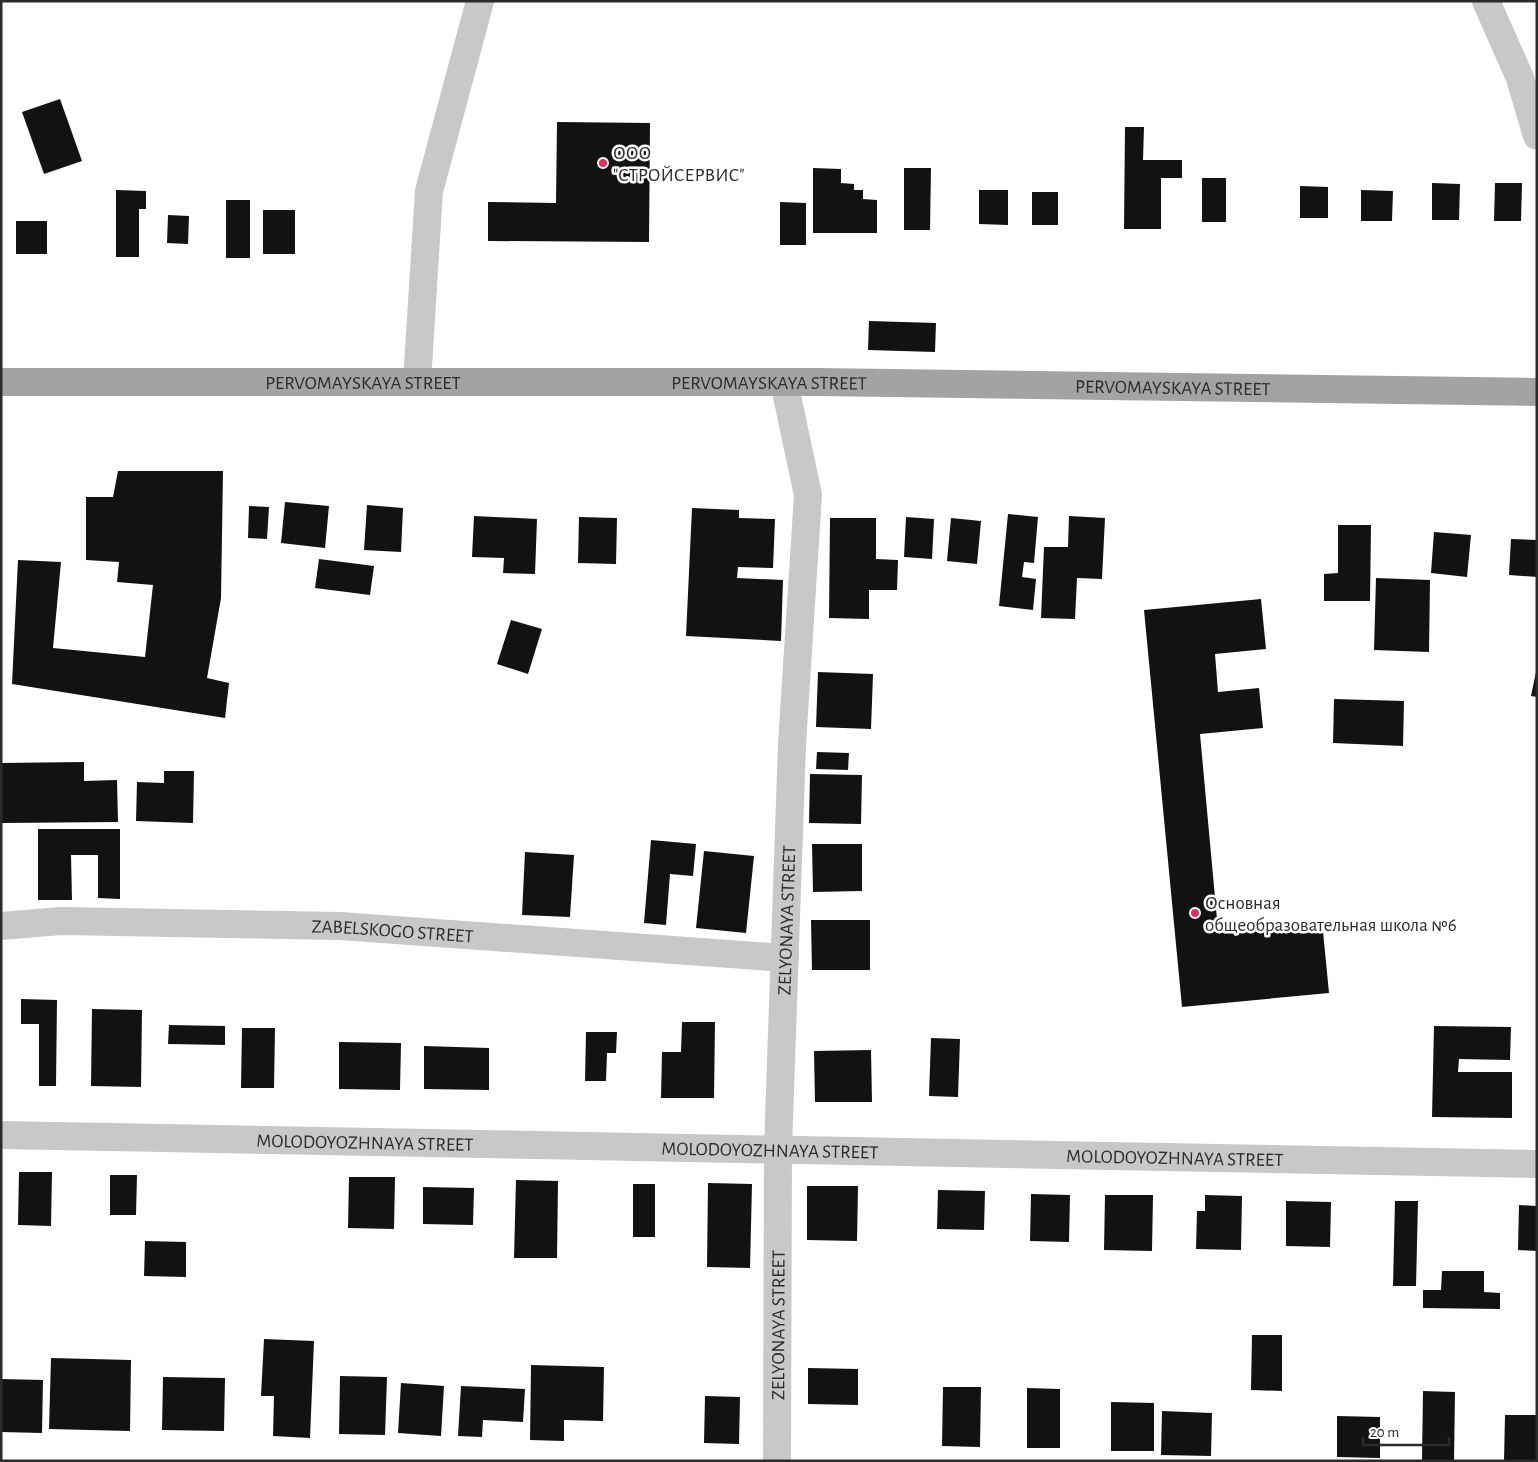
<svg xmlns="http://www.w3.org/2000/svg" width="1538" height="1462" viewBox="0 0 1538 1462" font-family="'Alegreya Sans',sans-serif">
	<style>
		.building { fill: #121212 }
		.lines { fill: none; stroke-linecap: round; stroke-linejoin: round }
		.minor { stroke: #c8c8c8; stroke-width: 28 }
		.major { stroke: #a3a3a3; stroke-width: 28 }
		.poi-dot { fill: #df315c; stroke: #fff; stroke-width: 2 }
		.labels { text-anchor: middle; stroke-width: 5; stroke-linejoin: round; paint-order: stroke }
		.poi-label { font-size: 19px; fill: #2b2b2b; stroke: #fff; text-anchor: start }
		.street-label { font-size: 19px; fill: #2b2b2b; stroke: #fff }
	</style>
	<rect width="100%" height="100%" fill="#fff"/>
	<!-- building -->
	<g class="building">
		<polygon points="60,99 82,161 44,174 22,112"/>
		<polygon points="557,122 650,123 649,242 488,241 488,202 556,203"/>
		<polygon points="1125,127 1144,127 1143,160 1182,160 1182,178 1161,178 1161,229 1124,229"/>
		<polygon points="813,168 841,169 841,183 854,184 854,190 863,190 863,199 877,200 877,233 813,233"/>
		<polygon points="904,168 931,168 930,230 904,230"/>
		<rect x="1202" y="178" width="24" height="44"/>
		<polygon points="1432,183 1460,184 1459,220 1432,220"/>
		<polygon points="1495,183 1522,183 1521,221 1494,221"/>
		<polygon points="1300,186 1328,187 1328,218 1300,218"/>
		<polygon points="116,190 146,191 146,209 139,209 139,257 116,257"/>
		<polygon points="979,190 1008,190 1008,225 979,224"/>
		<polygon points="1361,190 1393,191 1392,221 1361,221"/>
		<rect x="1032" y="192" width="26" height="33"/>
		<rect x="226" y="200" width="24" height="58"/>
		<polygon points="780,202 806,203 806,245 780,245"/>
		<rect x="263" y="210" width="32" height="44"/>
		<polygon points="168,215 189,216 188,244 167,243"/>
		<rect x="16" y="221" width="31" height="33"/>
		<polygon points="869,321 936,323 935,352 868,350"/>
		<polygon points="118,471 223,471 221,598 207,678 229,683 225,718 12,684 18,560 61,562 53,648 145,657 153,585 117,582 119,562 86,560 86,497 113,497"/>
		<polygon points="285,502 329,506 325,548 281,543"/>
		<polygon points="367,505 403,508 401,552 364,550"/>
		<polygon points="249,506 269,507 267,539 248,538"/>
		<polygon points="692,508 739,510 739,518 775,519 773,568 738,567 737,578 783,580 781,641 686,636"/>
		<polygon points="1008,514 1038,517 1034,563 1024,562 1022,577 1036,579 1033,610 999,606"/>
		<polygon points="474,516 537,519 535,574 503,573 504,558 472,557"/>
		<polygon points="1069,516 1105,518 1102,579 1077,578 1075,619 1041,618 1044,547 1068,547"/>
		<polygon points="579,517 617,518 616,564 578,563"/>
		<polygon points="906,517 934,519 932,559 904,557"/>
		<polygon points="830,518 876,518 876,559 898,560 897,590 869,590 869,619 829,618"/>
		<polygon points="951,518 981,521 977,564 947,561"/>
		<polygon points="1338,525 1371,525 1370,601 1324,601 1324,574 1338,573"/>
		<polygon points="1434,532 1471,535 1467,577 1431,573"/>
		<polygon points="1511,539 1537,540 1537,577 1509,575"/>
		<polygon points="319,559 374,566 370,595 315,588"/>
		<polygon points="1376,578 1430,580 1429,652 1374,650"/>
		<polygon points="1261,599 1266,649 1215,654 1218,692 1259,688 1263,728 1200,734 1218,930 1322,921 1329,993 1182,1007 1144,610"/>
		<polygon points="511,620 542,629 528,674 497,664"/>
		<polygon points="818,672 873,674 871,729 816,727"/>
		<polygon points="1536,672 1537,672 1537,697 1531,696"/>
		<polygon points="1334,699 1404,701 1403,746 1333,743"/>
		<polygon points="817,752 849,753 848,770 816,769"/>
		<polygon points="84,762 84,781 117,780 118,822 1,823 1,763"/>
		<polygon points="164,771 194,771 193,823 136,821 137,782 164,783"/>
		<polygon points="810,774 862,775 861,824 809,823"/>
		<polygon points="38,829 120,829 120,899 98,898 98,855 71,855 72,900 38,900"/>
		<polygon points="651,840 696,844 693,876 670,874 666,925 644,923"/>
		<polygon points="812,844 862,844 862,891 813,892"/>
		<polygon points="704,851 754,856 746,933 696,928"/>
		<polygon points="525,852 574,855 570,917 522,915"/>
		<polygon points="811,920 870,920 870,970 812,970"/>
		<polygon points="21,999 57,1000 56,1086 39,1086 39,1024 21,1024"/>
		<polygon points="92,1009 142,1010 141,1087 91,1086"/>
		<polygon points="682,1022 715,1022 714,1098 661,1098 662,1052 681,1052"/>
		<polygon points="169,1025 225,1026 225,1045 168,1044"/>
		<polygon points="1434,1026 1511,1027 1510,1060 1459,1059 1458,1072 1512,1072 1512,1118 1432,1117"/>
		<polygon points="242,1028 275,1028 274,1088 241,1088"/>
		<polygon points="586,1032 617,1032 616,1053 607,1053 606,1081 585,1081"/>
		<polygon points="931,1038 960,1039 958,1097 929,1096"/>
		<polygon points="339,1042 401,1043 400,1090 339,1089"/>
		<polygon points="424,1046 489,1048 489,1090 424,1089"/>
		<polygon points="871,1050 872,1102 815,1102 814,1051"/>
		<polygon points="19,1172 52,1172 51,1226 18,1225"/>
		<polygon points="110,1175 137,1175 136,1215 110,1215"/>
		<polygon points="349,1177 395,1177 394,1229 348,1228"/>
		<polygon points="516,1180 558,1181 557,1258 514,1258"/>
		<polygon points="708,1183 752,1184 750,1268 707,1267"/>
		<rect x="633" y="1184" width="22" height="53"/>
		<polygon points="807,1186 858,1186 857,1241 807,1240"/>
		<polygon points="423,1187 474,1188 473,1225 423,1224"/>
		<polygon points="938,1190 985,1191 984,1230 937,1229"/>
		<polygon points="1031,1194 1070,1195 1069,1242 1030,1241"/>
		<polygon points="1105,1195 1153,1195 1152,1251 1104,1250"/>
		<polygon points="1205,1195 1242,1196 1241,1250 1196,1249 1197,1211 1205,1211"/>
		<polygon points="1286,1201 1331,1202 1330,1247 1286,1246"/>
		<polygon points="1395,1201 1418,1201 1416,1286 1393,1286"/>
		<polygon points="1519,1205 1537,1206 1537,1251 1518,1250"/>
		<polygon points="145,1241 186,1242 186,1277 144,1276"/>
		<polygon points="1442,1271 1484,1271 1484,1292 1500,1293 1500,1309 1423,1308 1423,1290 1441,1290"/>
		<polygon points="1252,1335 1282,1335 1282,1391 1251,1390"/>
		<polygon points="264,1339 314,1341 310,1438 273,1436 274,1396 261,1396"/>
		<polygon points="51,1358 131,1360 130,1431 49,1429"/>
		<polygon points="531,1365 604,1367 603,1421 564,1420 564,1441 530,1440"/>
		<polygon points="808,1368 858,1369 858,1405 808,1404"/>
		<polygon points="340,1376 387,1377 385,1435 339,1434"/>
		<polygon points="163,1377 225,1378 224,1431 162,1430"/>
		<polygon points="1,1379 43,1380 42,1433 1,1432"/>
		<polygon points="401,1383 444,1386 441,1436 398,1433"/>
		<polygon points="461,1386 525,1389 523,1422 483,1420 482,1437 458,1436"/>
		<polygon points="943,1387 981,1387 980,1447 942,1446"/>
		<polygon points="1027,1388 1060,1389 1060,1448 1027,1448"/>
		<polygon points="1423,1391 1455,1392 1454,1461 1422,1461"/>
		<polygon points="705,1396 740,1397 739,1444 704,1443"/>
		<polygon points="1111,1402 1154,1403 1154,1451 1111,1451"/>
		<polygon points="1162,1411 1212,1413 1211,1456 1161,1455"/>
		<polygon points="1505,1415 1537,1415 1537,1461 1504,1461"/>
		<polygon points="1337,1416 1380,1417 1380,1458 1337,1457"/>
	</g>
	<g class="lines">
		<!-- minor -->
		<g class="minor">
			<polyline points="1486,1 1520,78 1537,136"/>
			<polyline points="417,382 429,191 480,1"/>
			<path id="s1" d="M1,926L61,921L340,926L785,958"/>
			<path id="s2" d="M1,1135L1537,1164"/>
			<path id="s3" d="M777,1461L778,1149L792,744L808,495L784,382"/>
		</g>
		<!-- major -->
		<path class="major" id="s4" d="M1,382H818L1537,392"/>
	</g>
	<!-- markers -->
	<g class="poi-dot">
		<circle cx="603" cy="163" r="5"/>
		<circle cx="1195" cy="913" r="5"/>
	</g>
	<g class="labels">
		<!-- poi labels -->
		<g class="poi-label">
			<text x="613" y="159">ООО<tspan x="613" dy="22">"СТРОЙСЕРВИС"</tspan></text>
			<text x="1205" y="909">Основная<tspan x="1205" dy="22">общеобразовательная школа №6</tspan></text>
		</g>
		<!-- street labels -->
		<g class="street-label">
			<text dy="7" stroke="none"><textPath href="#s4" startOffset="362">PERVOMAYSKAYA STREET</textPath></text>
			<text dy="7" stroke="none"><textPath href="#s4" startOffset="768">PERVOMAYSKAYA STREET</textPath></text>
			<text dy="7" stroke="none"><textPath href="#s4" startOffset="1172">PERVOMAYSKAYA STREET</textPath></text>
			<text dy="7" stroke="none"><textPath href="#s3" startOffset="541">ZELYONAYA STREET</textPath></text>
			<text dy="7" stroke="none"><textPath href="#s1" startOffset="392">ZABELSKOGO STREET</textPath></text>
			<text dy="7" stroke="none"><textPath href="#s2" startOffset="364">MOLODOYOZHNAYA STREET</textPath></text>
			<text dy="7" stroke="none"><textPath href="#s2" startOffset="769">MOLODOYOZHNAYA STREET</textPath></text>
			<text dy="7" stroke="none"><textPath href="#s2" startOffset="1174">MOLODOYOZHNAYA STREET</textPath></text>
			<text dy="7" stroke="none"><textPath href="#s3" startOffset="136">ZELYONAYA STREET</textPath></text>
		</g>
	</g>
	<!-- border -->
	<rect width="1538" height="1462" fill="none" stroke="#2b2b2b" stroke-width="5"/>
	<!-- scale -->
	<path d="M1363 1437v8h86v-8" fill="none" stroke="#2b2b2b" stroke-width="2.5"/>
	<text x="1370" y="1437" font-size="15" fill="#2b2b2b" stroke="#ffffff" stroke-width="4" paint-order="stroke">20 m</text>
</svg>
